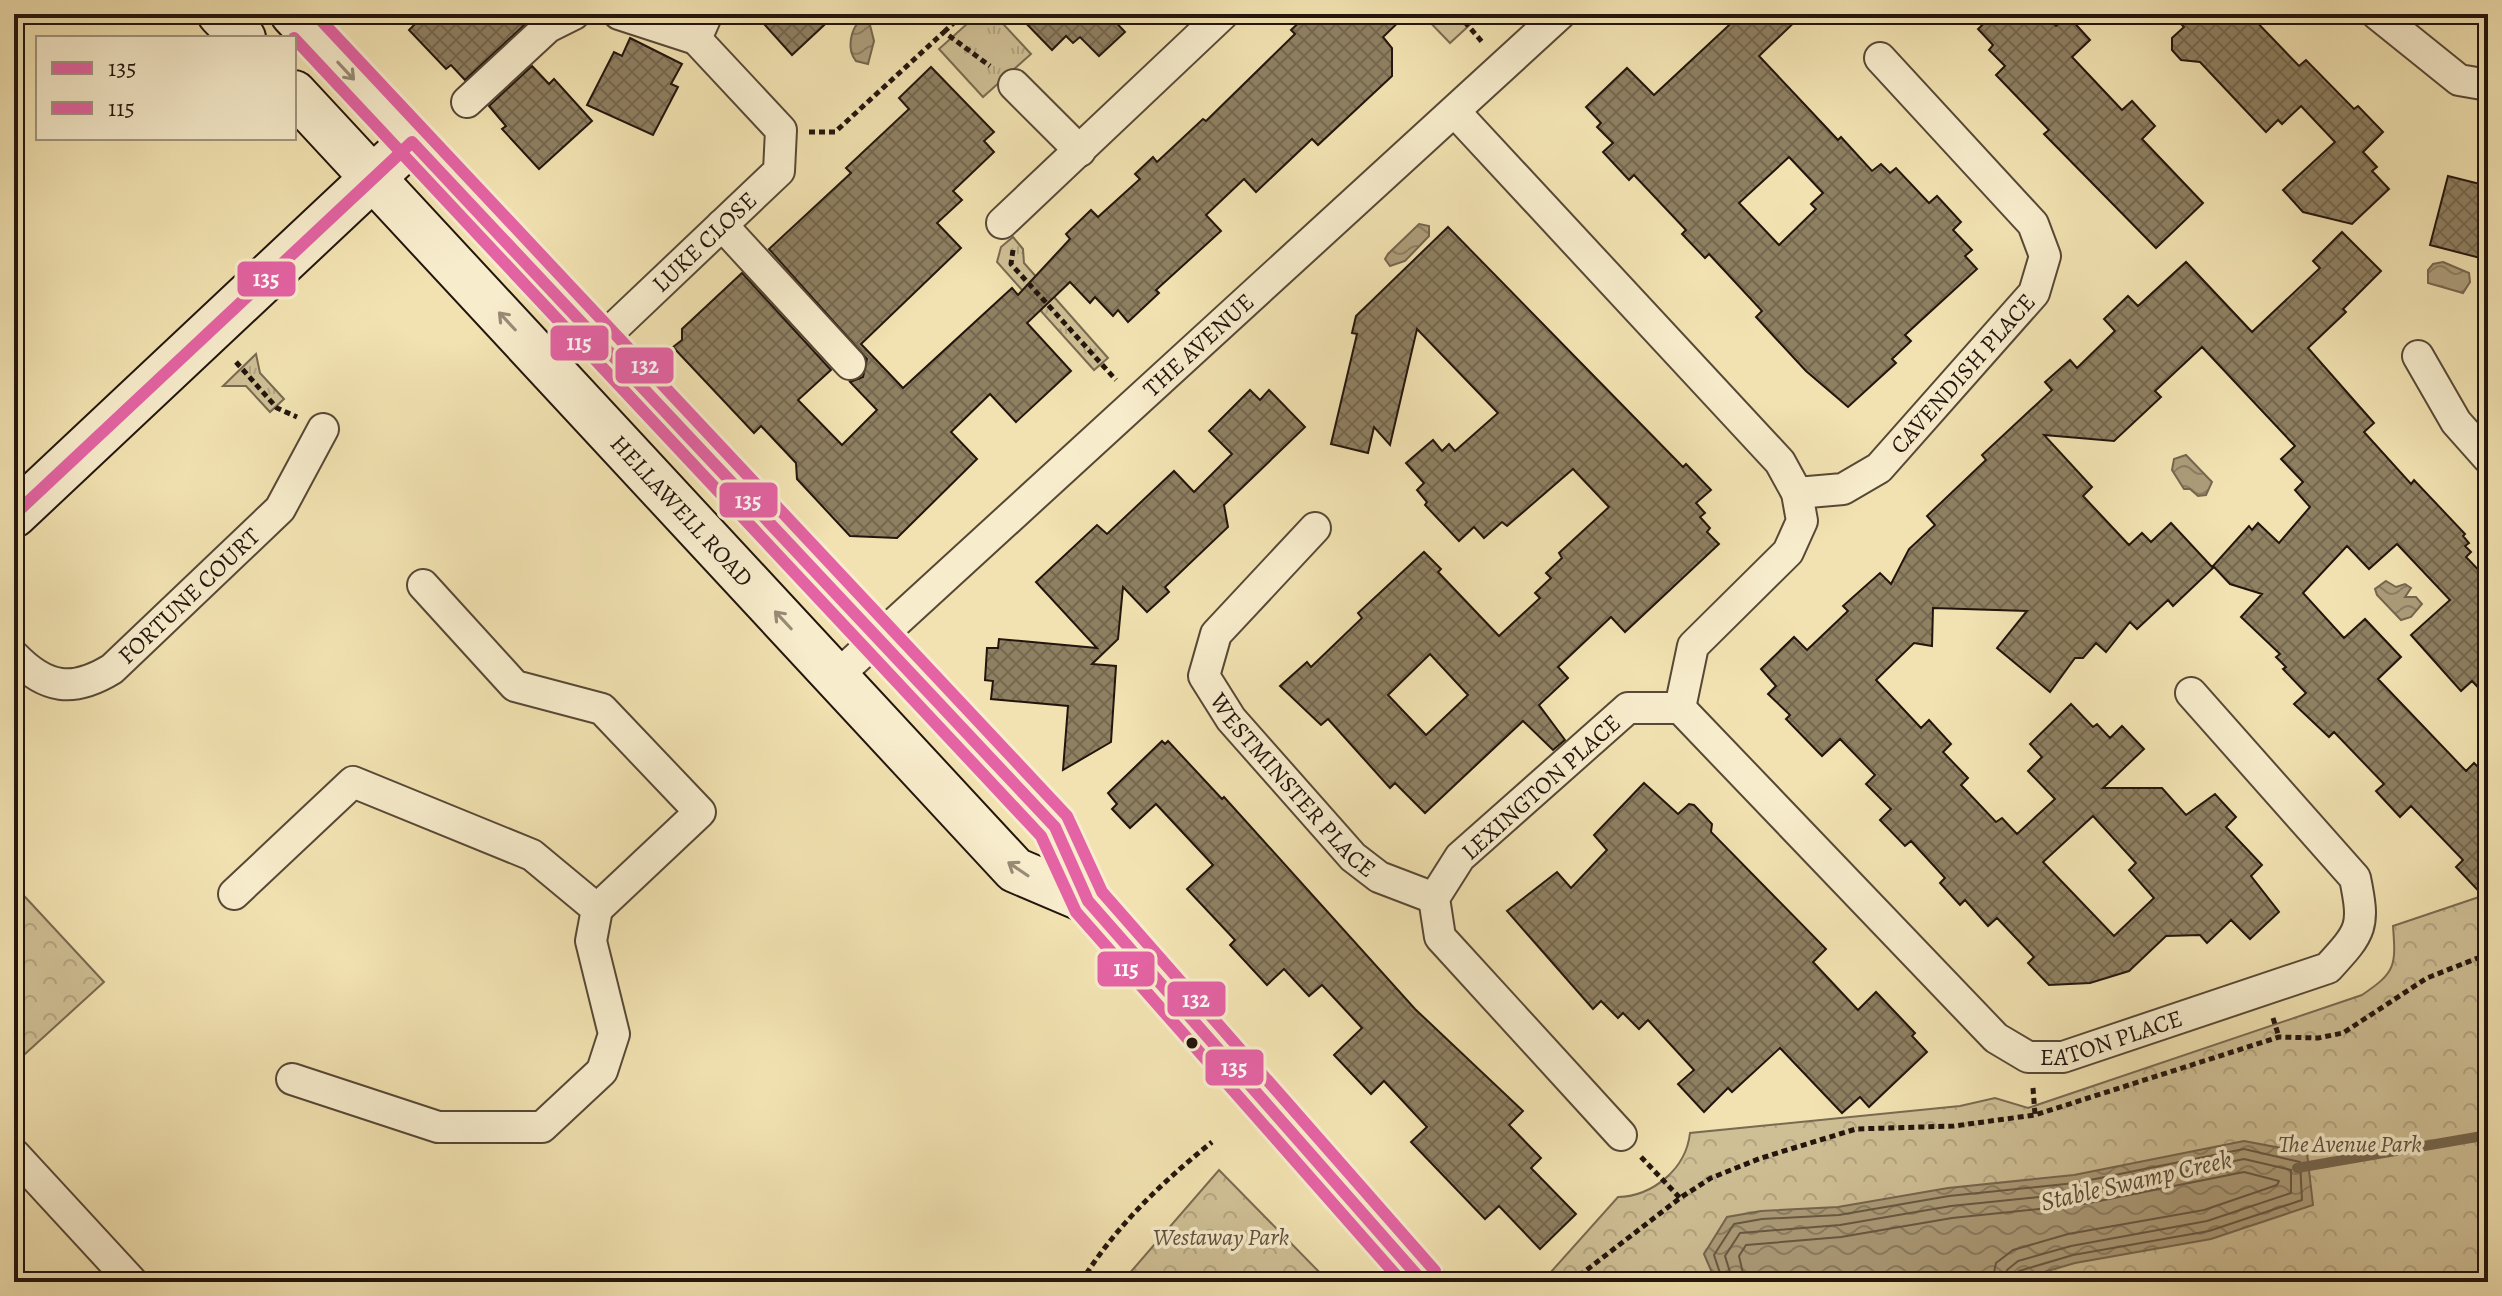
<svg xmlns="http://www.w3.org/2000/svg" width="2502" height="1296" viewBox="0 0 2502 1296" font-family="Alegreya,serif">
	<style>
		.grass { fill: url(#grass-tufts); stroke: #796a51; stroke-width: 2 }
		.park { fill: url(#park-crowns); stroke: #796a51; stroke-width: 2 }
		.water { fill: url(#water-waves); stroke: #75664e; stroke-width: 2 }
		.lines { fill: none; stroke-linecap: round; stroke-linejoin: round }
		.shore { stroke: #685843; stroke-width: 2 }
		.stream { stroke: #75664e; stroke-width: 10 }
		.building { fill: url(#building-cross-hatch); stroke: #23150d; stroke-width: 2; fill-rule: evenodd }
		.street-casing { stroke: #574836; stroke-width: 34 }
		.secondary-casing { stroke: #23150d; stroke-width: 48 }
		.path { stroke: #23150d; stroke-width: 5; stroke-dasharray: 6 4; stroke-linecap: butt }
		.street { stroke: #f7eccc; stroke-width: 30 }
		.secondary { stroke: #f7eccc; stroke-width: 44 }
		.bus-1-casing { stroke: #f7eccc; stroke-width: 18 }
		.bus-2-casing { stroke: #f7eccc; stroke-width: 18 }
		.bus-3-casing { stroke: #f7eccc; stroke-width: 18 }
		.bus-1 { stroke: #e463a4; stroke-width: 12 }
		.bus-2 { stroke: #e463a4; stroke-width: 12 }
		.bus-3 { stroke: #e463a4; stroke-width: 12 }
		.oneway { stroke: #988b76 }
		.bus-dot { fill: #23150d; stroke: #f7eccc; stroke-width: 3 }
		.labels { text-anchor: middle; stroke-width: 7; stroke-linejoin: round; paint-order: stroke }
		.street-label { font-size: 24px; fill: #23150d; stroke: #f7eccc }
		.park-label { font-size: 24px; font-style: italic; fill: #5f503d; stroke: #f7eccc }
		.water-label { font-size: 26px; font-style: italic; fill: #5a4b38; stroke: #f7eccc }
		.line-badge { stroke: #f7eccc; stroke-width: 3 }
		.badge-label { font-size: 22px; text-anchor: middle; font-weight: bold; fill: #fff }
	</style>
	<defs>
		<pattern id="grass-tufts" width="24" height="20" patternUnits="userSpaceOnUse" patternTransform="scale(2)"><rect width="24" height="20" fill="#cfbf95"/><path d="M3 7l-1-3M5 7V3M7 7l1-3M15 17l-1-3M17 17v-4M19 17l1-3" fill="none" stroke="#b1a37f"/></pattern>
		<pattern id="park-crowns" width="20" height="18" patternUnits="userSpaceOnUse" patternTransform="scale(2)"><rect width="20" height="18" fill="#cfbf95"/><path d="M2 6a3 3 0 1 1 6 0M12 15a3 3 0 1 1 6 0" fill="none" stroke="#b1a37f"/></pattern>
		<pattern id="water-waves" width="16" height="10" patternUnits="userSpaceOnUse" patternTransform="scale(2)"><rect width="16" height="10" fill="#ac9c79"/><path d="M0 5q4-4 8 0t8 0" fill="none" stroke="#8c7e62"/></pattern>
		<pattern id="building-cross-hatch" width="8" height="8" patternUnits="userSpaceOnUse" patternTransform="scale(2)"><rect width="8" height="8" fill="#8f8062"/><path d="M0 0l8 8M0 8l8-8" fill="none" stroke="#74684f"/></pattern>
	</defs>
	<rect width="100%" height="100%" fill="#f2e2b1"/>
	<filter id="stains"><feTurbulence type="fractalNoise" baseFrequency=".0025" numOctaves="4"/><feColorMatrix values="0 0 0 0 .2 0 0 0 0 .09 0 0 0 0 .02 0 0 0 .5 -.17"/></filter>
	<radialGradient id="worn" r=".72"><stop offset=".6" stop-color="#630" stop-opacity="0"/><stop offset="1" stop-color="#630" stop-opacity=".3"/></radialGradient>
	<!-- grass -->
	<g class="grass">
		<polygon points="978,14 994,14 1031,54 983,97 939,49"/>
		<polygon points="1422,14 1467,14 1474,21 1450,43"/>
		<polygon points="1013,237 1023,249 1024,263 1108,358 1094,370 997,262 1001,247"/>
		<polygon points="256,354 260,373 284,399 270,412 246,386 223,386"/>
	</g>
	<!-- park -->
	<g class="park">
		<polygon points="14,885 104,982 14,1064"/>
		<path d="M2488,894V1282H1542L1618,1197C1653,1196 1686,1169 1690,1133L1960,1106L1995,1098L2028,1108L2362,995C2396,972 2396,966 2393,926Z"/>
		<polygon points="1219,1170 1329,1282 1122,1282"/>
	</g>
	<!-- water -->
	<g class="water">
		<path d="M860,20L870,25L874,41L868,64L856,61C846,49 851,30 860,20Z"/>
		<polygon points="1419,224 1429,226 1429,236 1405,261 1390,266 1385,259 1388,254"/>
		<polygon points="2443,262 2469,273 2470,282 2463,293 2428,283 2428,270 2433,264"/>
		<polygon points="2186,455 2212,482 2206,495 2198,496 2190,489 2184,489 2172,470 2174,459"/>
		<polygon points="2386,581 2396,587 2405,584 2411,588 2405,597 2416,597 2422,604 2411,617 2401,620 2377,595 2375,589"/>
		<polygon points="2244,1141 2307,1153 2313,1205 2211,1239 2075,1263 2010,1282 1716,1282 1704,1254 1727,1217 1761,1211 1838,1207 1948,1188 2074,1175"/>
	</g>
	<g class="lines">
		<!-- shore -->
		<g class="shore">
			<polyline points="1723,1282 1714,1255 1734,1224 1762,1219 1839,1215 1949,1196 2075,1183 2244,1149 2300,1162 2302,1200 2209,1231 2073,1255 2019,1271 2014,1282"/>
			<polyline points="1733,1282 1725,1256 1740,1233 1840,1225 1951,1206 2077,1193 2244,1159 2291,1170 2291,1193 2207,1221 2071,1246 2018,1261 2007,1270 2004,1282"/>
			<polyline points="1745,1282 1739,1256 1746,1245 1841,1237 1952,1218 2079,1205 2244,1172 2279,1181 2277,1185 2204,1210 2068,1234 2013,1250 1996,1263 1992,1282"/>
		</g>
		<!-- stream -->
		<polyline class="stream" points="2297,1168 2488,1135"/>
	</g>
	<!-- building -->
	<g class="building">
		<polygon points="425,14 536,14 465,80 451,65 446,69 409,30"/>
		<polygon points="755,14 836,14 792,55"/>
		<polygon points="1017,14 1108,14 1125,32 1099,56 1080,37 1073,43 1066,36 1052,50"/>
		<polygon points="1308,14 1407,14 1383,37 1392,48 1392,76 1318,145 1312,139 1256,192 1244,179 1206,215 1221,231 1156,290 1159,293 1128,322 1118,310 1113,316 1095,297 1090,303 1070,282 1027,323 1071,371 1016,422 990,394 951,432 977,459 897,538 850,536 797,479 796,463 761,426 754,433 673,347 682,340 682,329 742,273 831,370 798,400 842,445 877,410 850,382 863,377 867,359 769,249 851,173 846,168 909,109 899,98 931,67 994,132 984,141 994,152 953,191 962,200 937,223 961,248 861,344 903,388 1012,288 1018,295 1070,239 1066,234 1091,210 1098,217 1140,179 1135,174 1153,157 1157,162 1203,119 1206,121 1295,34 1291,30"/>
		<path d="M1741,14H1803L1759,56L1838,140L1841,137L1872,171L1881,164L1890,173L1896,168L1929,203L1937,196L1961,222L1953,230L1972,250L1965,256L1977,269L1905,335L1911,341L1892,359L1896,363L1848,407L1806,371L1756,317L1762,311L1709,254L1705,258L1682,234L1686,230L1634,175L1629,180L1603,152L1613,143L1597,127L1601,123L1586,107L1627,68L1654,95ZM1789,157L1823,193L1811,204L1816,209L1779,245L1739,203Z"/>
		<polygon points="1994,14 2044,14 2056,26 2068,16 2090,40 2072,57 2122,110 2132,101 2155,126 2142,139 2203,203 2156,248 2044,134 2049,130 1996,75 2005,66 1989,50 1993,45 1978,29"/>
		<polygon points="2171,14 2249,14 2299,66 2306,60 2354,109 2358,106 2383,132 2363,152 2377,167 2372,171 2389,189 2352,224 2303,212 2283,190 2335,142 2301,106 2282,124 2278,120 2266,132 2200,62 2181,60 2172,50 2172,38 2184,27"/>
		<polygon points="630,38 682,64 671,84 678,87 653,135 587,105 614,52 622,56"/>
		<polygon points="532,66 549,84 554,79 592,121 539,169 502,129 506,126 489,106"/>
		<polygon points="2448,176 2488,186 2488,260 2430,245"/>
		<path d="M1448,227L1683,467L1686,464L1711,490L1696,503L1705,513L1700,517L1710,528L1707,532L1719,544L1625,632L1611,617L1558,667L1568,678L1539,705L1565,740L1553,750L1523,721L1425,813L1395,783L1390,788L1328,719L1321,725L1280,686L1307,662L1311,667L1362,618L1358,613L1424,552L1441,569L1438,572L1499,636L1540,598L1535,593L1551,578L1546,573L1562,558L1559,553L1609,507L1573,469L1507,526L1502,522L1484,538L1474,527L1459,541L1425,505L1427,502L1417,490L1424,483L1406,463L1433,440L1442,451L1449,444L1455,451L1498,413L1417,329L1390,445L1374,427L1368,453L1331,444L1357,334L1352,333L1356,316ZM1430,654L1468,695L1426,735L1388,695Z"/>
		<path d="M2342,232L2381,271L2343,309L2346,312L2308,348L2374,423L2364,432L2411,484L2414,480L2465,534L2463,536L2469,543L2465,546L2471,552L2466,557L2488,580V698L2472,681L2461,691L2411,635L2450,600L2397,544L2369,569L2347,546L2303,593L2344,638L2365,619L2401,657L2378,679L2466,771L2474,763L2488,777V901L2456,867L2463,860L2411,806L2400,817L2376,791L2384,784L2334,732L2329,737L2294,704L2306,693L2283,669L2286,667L2276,657L2280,654L2241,617L2262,594L2230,584L2213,566L2249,526L2252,530L2258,523L2279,543L2310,507L2295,490L2303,482L2281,459L2295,446L2202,347L2155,391L2161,397L2114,441L2044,435L2092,487L2083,496L2129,545L2142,533L2151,542L2171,523L2213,568L2173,606L2168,600L2137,629L2130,622L2106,652L2096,643L2083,658H2075L2050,692L1997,648L2027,611L1933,608L1932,646L1914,643L1876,680L1921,728L1929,720L1951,744L1943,752L1968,778L1961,785L1996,822L2002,818L2017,834L2055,799L2028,771L2042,757L2030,744L2071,704L2093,727L2097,724L2110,738L2122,726L2144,749L2103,788H2162L2186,815L2215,794L2236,817L2226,827L2262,865L2251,876L2279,912L2250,939L2231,920L2207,943L2200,935L2166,936L2129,971L2090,983L2049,985L2028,963L2034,957L1997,918L1988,926L1965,900L1960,905L1940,883L1945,878L1911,841L1905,846L1880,820L1891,809L1866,784L1875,775L1840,739L1822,756L1786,719L1790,715L1768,694L1776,686L1761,669L1794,637L1807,650L1848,611L1843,606L1880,573L1891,584L1909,549L1935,525L1927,516L1986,460L1982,455L2052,390L2045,382L2070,360L2077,368L2115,331L2104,319L2128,296L2138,306L2186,262L2252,332L2320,268L2313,261ZM2093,816L2136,863L2129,870L2154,898L2114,936L2043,862Z"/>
		<polygon points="1250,390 1260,400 1269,390 1305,427 1224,505 1228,527 1165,587 1169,592 1147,612 1123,587 1118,639 1092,664 1116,666 1111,742 1063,770 1068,706 991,699 993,681 985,680 987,648 998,648 999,639 1097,648 1036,582 1097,525 1107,534 1174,471 1194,492 1232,454 1209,431"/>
		<polygon points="1162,741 1165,744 1168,741 1222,799 1224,797 1415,1009 1523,1111 1509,1125 1541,1158 1531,1168 1576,1214 1540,1249 1499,1206 1485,1219 1411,1142 1427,1127 1384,1081 1371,1094 1334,1055 1362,1028 1322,985 1309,996 1284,969 1267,985 1230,945 1235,940 1187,889 1213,865 1156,804 1130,828 1112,809 1117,804 1108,793"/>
		<polygon points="1644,783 1678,814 1689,804 1694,805 1712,824 1711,832 1826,949 1813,962 1858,1010 1876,992 1915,1033 1912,1036 1927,1052 1869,1107 1860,1097 1842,1113 1780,1048 1732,1092 1728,1088 1704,1112 1678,1084 1694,1070 1648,1020 1639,1029 1623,1013 1618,1018 1601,1001 1593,1009 1507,911 1557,872 1571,888 1607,850 1594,835"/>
	</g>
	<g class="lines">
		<defs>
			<g id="street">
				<polyline points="619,14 696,39"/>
				<polyline points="2377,14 2459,80 2488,85"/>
				<polyline points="1014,85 1080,151"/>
				<polyline points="467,102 548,27 574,14"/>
				<polyline points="1455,112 1780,462 1797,493 1802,521 1788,552 1693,646 1680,708 1628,708 1460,857 1434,898 1440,937 1621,1135"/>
				<polyline points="1002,223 1223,14"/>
				<polyline points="722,225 850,364"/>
				<path id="s1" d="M600,341L779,171L781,130L696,39L707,14"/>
				<polyline points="2418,356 2456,422 2488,458"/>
				<path id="s2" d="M1797,493L1843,489L1879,468L2034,293L2045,256L2033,224L1880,58"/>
				<path id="s3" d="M1315,528L1216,634L1204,676L1231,719L1353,857L1379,877L1434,898"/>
				<polyline points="423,585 515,686 602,709 700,812 597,909"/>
				<path id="s4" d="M14,656C46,689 73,693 112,669L280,509L323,429"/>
				<path id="s5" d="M837,676L1560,14"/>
				<path id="s6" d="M1680,708L1996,1038L2028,1057H2063L2328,968C2362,931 2365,927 2355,878L2191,693"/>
				<polyline points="234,894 353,782 532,855 597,909 591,941 614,1034 602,1071 542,1127 438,1127 292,1079"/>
				<polyline points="14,1154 132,1282"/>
			</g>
			<g id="secondary">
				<polyline points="220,14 243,38"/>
				<polyline points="293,14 1055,827 1088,901 1423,1282"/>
				<path id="s7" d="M294,93L1015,870L1088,901"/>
				<polyline points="14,515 394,158"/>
			</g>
		</defs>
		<!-- street casing -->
		<use href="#street" class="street-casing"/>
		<!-- secondary casing -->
		<use href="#secondary" class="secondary-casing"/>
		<!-- path -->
		<g class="path">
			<polyline points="1458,14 1483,43"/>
			<polyline points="944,32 963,14"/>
			<polyline points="809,132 835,132 944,32 990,66"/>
			<polyline points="1013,250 1011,264 1116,380"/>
			<polyline points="236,362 277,408 297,417"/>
			<polyline points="2273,1018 2279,1037"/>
			<polyline points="2033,1088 2035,1115"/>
			<polyline points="1641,1157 1680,1198"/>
			<path d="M1081,1282C1116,1226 1161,1183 1212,1142"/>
			<polyline points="1571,1282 1680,1198 1711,1178 1761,1158 1856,1129 1954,1126 2035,1115 2279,1037 2318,1038 2343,1033 2427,978 2488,954"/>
		</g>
		<!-- street -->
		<use href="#street" class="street"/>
		<!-- secondary -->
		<use href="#secondary" class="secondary"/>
		<defs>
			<polyline id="bus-1" points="14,515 412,142 1055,827 1088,901 1423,1282"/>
			<polyline id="bus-2" points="294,38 1041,836 1076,912 1402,1282"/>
			<polyline id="bus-3" points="315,14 1067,816 1102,892 1435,1271"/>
		</defs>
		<!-- bus-1 casing -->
		<use href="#bus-1" class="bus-1-casing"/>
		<!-- bus-2 casing -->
		<use href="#bus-2" class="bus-2-casing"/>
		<!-- bus-3 casing -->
		<use href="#bus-3" class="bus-3-casing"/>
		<!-- bus-1 -->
		<use href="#bus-1" class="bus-1"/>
		<!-- bus-2 -->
		<use href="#bus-2" class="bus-2"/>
		<!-- bus-3 -->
		<use href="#bus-3" class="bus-3"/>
	</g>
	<!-- one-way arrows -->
	<defs><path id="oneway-shaft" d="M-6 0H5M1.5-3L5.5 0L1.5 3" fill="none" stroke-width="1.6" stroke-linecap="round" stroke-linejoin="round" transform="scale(2)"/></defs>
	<g class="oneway">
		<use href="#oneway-shaft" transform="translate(346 71) rotate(47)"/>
		<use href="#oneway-shaft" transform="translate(507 321) rotate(-133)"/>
		<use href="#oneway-shaft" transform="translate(783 620) rotate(-133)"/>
		<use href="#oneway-shaft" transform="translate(1018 869) rotate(-146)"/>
	</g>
	<!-- markers -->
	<circle class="bus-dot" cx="1192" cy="1043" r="7"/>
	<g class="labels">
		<!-- street labels -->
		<g class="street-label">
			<text dy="8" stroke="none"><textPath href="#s1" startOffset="144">LUKE CLOSE</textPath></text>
			<text dy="8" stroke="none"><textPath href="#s5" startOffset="490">THE AVENUE</textPath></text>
			<text dy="8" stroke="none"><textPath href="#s2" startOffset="214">CAVENDISH PLACE</textPath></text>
			<text dy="8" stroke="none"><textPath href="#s7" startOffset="570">HELLAWELL ROAD</textPath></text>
			<text dy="8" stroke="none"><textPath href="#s4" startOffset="216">FORTUNE COURT</textPath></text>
			<text dy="8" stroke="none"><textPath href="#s3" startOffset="330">WESTMINSTER PLACE</textPath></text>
			<text transform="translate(1541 787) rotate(-42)" y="8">LEXINGTON PLACE</text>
			<text dy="8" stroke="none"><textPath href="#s6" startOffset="580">EATON PLACE</textPath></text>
		</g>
		<!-- park labels -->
		<g class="park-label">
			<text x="2350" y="1152">The Avenue Park</text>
			<text x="1221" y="1245">Westaway Park</text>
		</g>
		<!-- water labels -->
		<g class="water-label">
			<text transform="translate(2136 1180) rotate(-13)" y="9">Stable Swamp Creek</text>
		</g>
	</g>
	<g class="line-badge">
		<rect x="236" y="260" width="61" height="38" rx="8" fill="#e463a4"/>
		<rect x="549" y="324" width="61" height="38" rx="8" fill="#e463a4"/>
		<rect x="614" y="346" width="61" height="39" rx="8" fill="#e463a4"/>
		<rect x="718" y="481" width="61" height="38" rx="8" fill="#e463a4"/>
		<rect x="1096" y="950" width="60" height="38" rx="8" fill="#e463a4"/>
		<rect x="1166" y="980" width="61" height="38" rx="8" fill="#e463a4"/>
		<rect x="1204" y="1048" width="61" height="39" rx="8" fill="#e463a4"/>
	</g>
	<g class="badge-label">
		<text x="266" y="286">135</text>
		<text x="579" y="350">115</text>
		<text x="645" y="373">132</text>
		<text x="748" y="508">135</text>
		<text x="1126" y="976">115</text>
		<text x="1196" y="1007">132</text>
		<text x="1234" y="1075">135</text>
	</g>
	<!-- margin -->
	<rect width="2502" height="1296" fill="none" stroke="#f2e2b1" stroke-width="48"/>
	<rect x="16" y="16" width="2470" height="1264" fill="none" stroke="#23150d" stroke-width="4"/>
	<rect x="24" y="24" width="2454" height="1248" fill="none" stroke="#23150d" stroke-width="2"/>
	<!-- legend -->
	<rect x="36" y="36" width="260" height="104" fill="#f7eccc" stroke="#a29680" stroke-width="2"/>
	<rect x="52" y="62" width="40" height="12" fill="#e463a4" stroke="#a29680" stroke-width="2"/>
	<text x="108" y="76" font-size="24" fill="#23150d">135</text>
	<rect x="52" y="102" width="40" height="12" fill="#e463a4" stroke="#a29680" stroke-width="2"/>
	<text x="108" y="116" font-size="24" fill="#23150d">115</text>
	<rect width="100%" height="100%" filter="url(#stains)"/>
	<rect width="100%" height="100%" fill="url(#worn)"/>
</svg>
